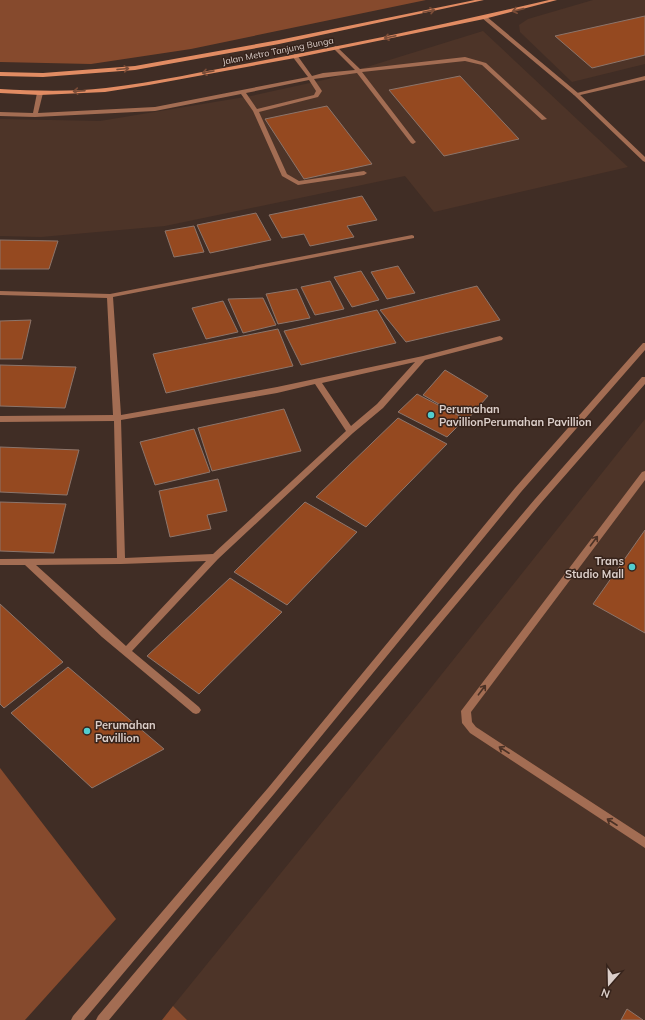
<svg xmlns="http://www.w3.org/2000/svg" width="645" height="1020" viewBox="0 0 645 1020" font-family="Mulish,sans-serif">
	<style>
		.built { fill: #4d3428 }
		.green { fill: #864a2d }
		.building { fill: #954920; stroke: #8c756b }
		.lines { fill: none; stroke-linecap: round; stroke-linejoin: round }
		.service { fill: #a36d53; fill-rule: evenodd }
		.minor { fill: #a36d53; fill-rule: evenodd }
		.secondary { fill: #e28c63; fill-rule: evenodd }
		.oneway { stroke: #7b4d38 }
		.oneway2 { stroke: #4c3226 }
		.poi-dot { fill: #52cdce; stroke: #36231b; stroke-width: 1.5 }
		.labels { text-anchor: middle; stroke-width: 3; stroke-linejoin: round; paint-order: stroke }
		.far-street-label { font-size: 9px; fill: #dbcec9; stroke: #36231b }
		.poi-label { font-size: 11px; font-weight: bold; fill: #dbcec9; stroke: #36231b; text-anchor: start }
	</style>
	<rect width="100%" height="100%" fill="#402d25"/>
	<!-- built -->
	<g class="built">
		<polygon points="593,0 645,0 645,64 572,82 520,32 519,25 528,19"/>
		<polygon points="483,31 628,167 434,212 405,176 165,226 41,237 0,236 0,119 100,121 251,96 328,79"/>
		<polygon points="645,419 645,1020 187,1020 173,1006 422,699"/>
	</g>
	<!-- green -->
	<g class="green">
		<polygon points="0,0 426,0 191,49 91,64 0,62"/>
		<polygon points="0,768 116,919 25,1020 0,1020"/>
		<polygon points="173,1006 187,1020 162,1020"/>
	</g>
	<!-- building -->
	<g class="building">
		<polygon points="645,16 645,55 592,68 555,36"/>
		<polygon points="460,76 519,139 444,156 389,90"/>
		<polygon points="327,106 372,164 304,179 265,119"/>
		<polygon points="362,196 377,220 347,226 354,237 310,246 304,234 282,238 269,215"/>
		<polygon points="256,213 271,240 210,253 197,225"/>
		<polygon points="194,226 204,252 174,257 165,231"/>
		<polygon points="0,240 58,241 49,269 0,269"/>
		<polygon points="398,266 415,293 387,299 371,272"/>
		<polygon points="361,271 379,300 352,307 334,277"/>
		<polygon points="330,281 344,309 315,315 301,287"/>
		<polygon points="477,286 500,320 406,342 380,310"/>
		<polygon points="297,289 310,318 278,324 266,294"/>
		<polygon points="263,298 276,325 243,333 228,299"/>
		<polygon points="223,301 238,332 206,339 192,308"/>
		<polygon points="377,310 396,343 301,365 284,331"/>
		<polygon points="31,320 22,359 0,359 0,321"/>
		<polygon points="278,329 293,366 166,393 153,354"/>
		<polygon points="0,365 76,367 65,408 0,406"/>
		<polygon points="445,370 488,396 467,420 423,395"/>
		<polygon points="417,394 465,419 447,437 398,412"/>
		<polygon points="284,409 301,451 212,471 198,428"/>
		<polygon points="398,418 447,444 366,527 316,497"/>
		<polygon points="194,429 210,472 155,485 140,442"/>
		<polygon points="0,447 79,450 67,495 0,492"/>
		<polygon points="218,479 227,511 207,515 211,529 170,537 159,491"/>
		<polygon points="0,502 66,504 54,553 0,551"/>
		<polygon points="305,502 357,532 287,605 234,572"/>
		<polygon points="645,530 645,633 593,604"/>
		<polygon points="230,578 282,612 199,694 147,656"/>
		<polygon points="0,604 63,662 4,708 0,704"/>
		<polygon points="68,667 164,749 92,788 11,713"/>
		<polygon points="627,1009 643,1020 621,1020"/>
	</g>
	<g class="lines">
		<!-- service -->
		<g class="service">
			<path d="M336,46L360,69L465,57L486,63L547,119L542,120L482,65L465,61L362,72L415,141L416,142L413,144L411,143L357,73L314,79L322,91L318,97L259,112L287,174L299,181L364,171L367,173L364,175L298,185L282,176L253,111L241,94L155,111L35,117L0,116V112L33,113L37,93L40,91L43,93L38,113L155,107L308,77L292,56L295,54L297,55L312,76L323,73L355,70L334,49V47ZM309,80L316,91L314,95L257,109L246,93Z"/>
			<polygon points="645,76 645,80 576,96 573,94"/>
			<polygon points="645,471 645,480 471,712 472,722 476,727 645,837 645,848 470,733 462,723 461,711 642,472"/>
		</g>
		<!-- minor -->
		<g class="minor">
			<polygon points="482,16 486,16 578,93 645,157 645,162 643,161 574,95 482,18"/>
			<path d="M412,235L414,236V238L113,297L121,415L277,387L423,356L500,336L503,338L502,340L425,360L383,408L353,433L218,559L132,651L199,707L201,710L199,713L196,714L193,713L102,637L25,565H0V559L117,558L114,421L0,422V416L113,415L107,298L0,295V291L110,294ZM415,362L377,404L351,426L322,383ZM315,384L346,431L213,554L125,558L121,420L277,393ZM206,561L126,646L36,565L121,564Z"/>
			<polygon points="643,343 645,343 645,350 521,492 274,794 84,1020 71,1020 73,1016 268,788 515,488"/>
			<polygon points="642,377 645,377 645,384 541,503 109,1020 96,1020 98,1016 535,499"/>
		</g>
		<!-- secondary -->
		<g class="secondary">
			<polygon points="475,0 484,0 279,44 135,70 43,77 0,76 0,72 43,73 135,66 279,40"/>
			<path d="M549,0H557L484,19L295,58L149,85L105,92L40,95L0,93V89C35,91 71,92 106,88C156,82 206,71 255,62C353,44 452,23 549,0Z"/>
		</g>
	</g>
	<!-- one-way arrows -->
	<defs><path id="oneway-shaft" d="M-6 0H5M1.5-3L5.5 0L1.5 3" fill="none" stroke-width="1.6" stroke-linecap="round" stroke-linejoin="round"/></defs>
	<g class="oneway">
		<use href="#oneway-shaft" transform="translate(518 10) rotate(167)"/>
		<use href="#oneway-shaft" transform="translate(429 11) rotate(-12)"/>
		<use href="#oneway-shaft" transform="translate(390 37) rotate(168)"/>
		<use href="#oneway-shaft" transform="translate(123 69) rotate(-5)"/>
		<use href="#oneway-shaft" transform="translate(208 72) rotate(170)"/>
		<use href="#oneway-shaft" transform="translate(79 91) rotate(176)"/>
	</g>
	<g class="oneway2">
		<use href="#oneway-shaft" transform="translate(594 541) rotate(-53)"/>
		<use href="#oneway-shaft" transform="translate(482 690) rotate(-53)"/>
		<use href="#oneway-shaft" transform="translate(504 750) rotate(-147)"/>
		<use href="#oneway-shaft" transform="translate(612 822) rotate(-147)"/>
	</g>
	<!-- markers -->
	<g class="poi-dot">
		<circle cx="431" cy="415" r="4"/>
		<circle cx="632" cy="567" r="4"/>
		<circle cx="87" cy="731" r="4"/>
	</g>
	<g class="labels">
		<!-- far-street labels -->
		<g class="far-street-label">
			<text transform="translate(278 51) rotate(-11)" y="3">Jalan Metro Tanjung Bunga</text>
		</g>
		<!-- poi labels -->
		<g class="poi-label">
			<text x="439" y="413">Perumahan<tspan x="439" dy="13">PavillionPerumahan Pavillion</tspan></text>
			<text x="624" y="565" text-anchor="end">Trans<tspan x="624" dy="13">Studio Mall</tspan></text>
			<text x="95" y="729">Perumahan<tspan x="95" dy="13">Pavillion</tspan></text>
		</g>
	</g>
	<!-- north arrow -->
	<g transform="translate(609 984) rotate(200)" stroke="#36231b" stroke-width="3" paint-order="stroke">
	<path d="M0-3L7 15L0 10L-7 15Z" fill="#dbcec9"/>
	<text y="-6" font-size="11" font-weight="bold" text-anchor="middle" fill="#dbcec9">N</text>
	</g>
</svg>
